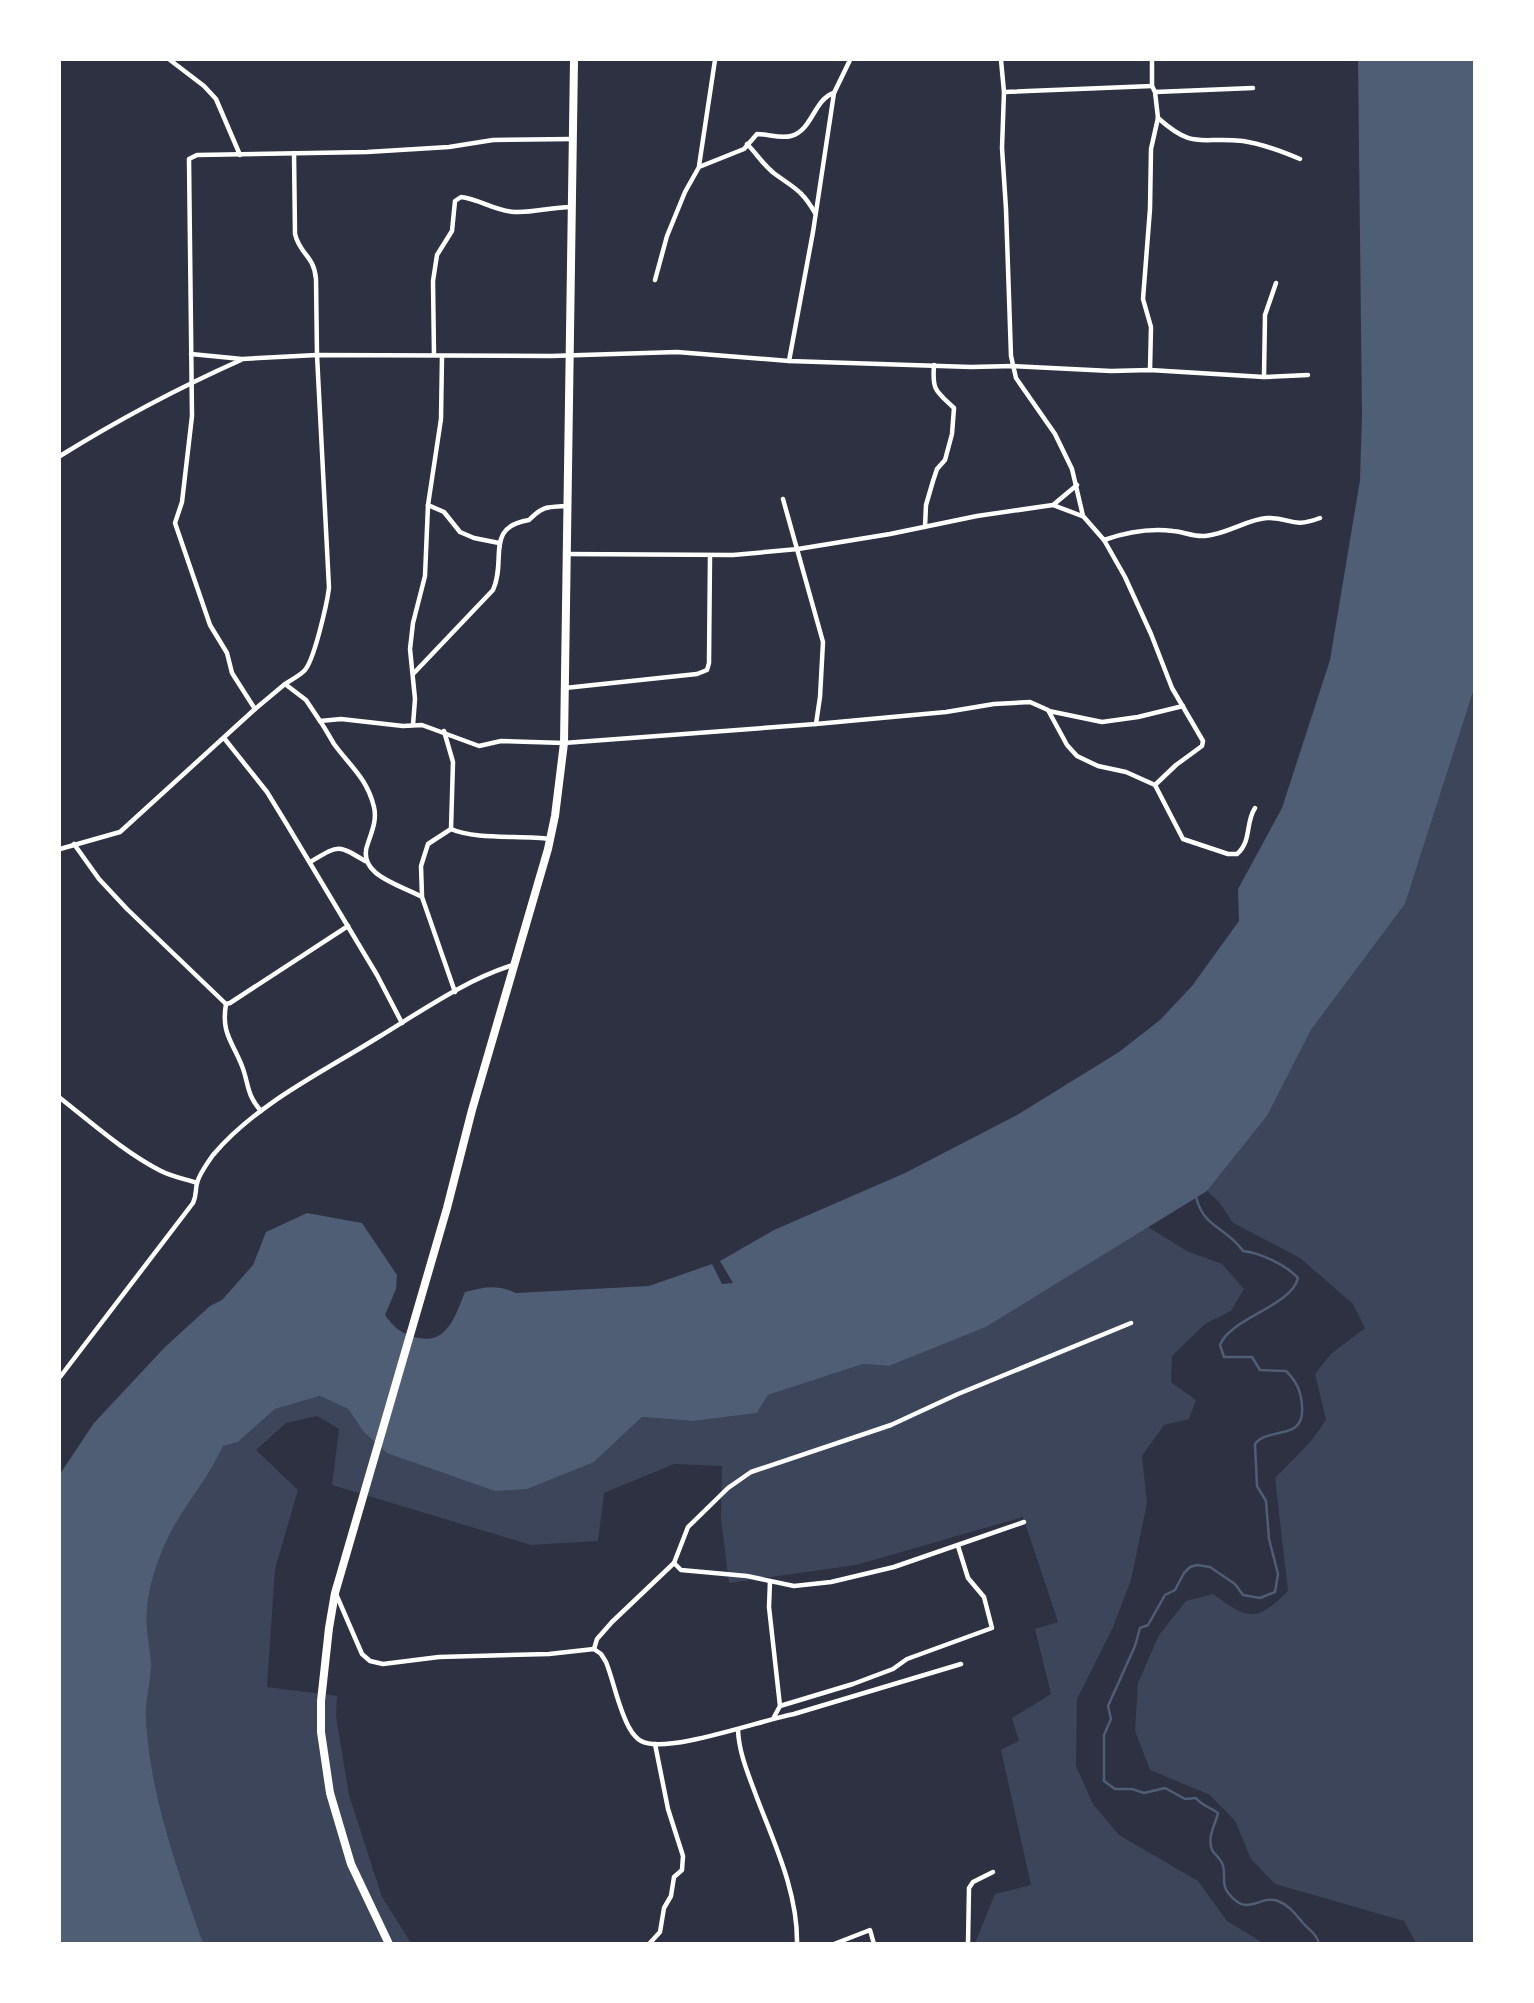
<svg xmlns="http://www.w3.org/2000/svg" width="1534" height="2003" viewBox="0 0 1534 2003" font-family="'Space Grotesk',sans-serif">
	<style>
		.green { fill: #3c4559 }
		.water { fill: #4f5d75 }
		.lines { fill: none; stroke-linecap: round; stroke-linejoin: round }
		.stream { stroke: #4f5d75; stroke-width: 2.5 }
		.minor { stroke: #fff; stroke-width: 4.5 }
		.primary { stroke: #fff; stroke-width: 8 }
	</style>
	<rect width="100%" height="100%" fill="#2d3142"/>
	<!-- green -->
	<g class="green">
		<path d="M1474,689V1943H1416L1404,1921L1275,1884L1251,1859L1235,1821L1210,1795L1150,1770L1135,1731L1138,1683L1159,1635L1186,1601L1213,1594C1249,1620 1256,1623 1288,1591L1275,1478L1311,1441L1326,1420L1315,1374L1331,1354L1365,1328L1353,1304L1300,1258L1233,1223L1219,1202L1207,1191L1267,1116L1311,1030L1405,904Z"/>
		<path d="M1148,1227L1187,1251L1222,1264L1244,1289L1231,1311L1205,1324L1172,1356L1171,1382L1196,1400L1189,1419L1164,1425L1142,1456L1147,1503L1131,1580L1113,1627L1077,1699L1076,1766L1093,1804L1119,1835L1198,1881L1227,1921L1263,1943H975L995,1894L1031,1885L1001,1750L1019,1741L1012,1718L1051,1694L1035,1629L1058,1622L1023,1517L856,1565L729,1583L721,1519L722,1466L674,1464L604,1493L598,1541L531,1545L332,1485L339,1429L317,1416L286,1423L256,1450L298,1490L275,1569L267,1687L337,1696L336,1716L349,1795L382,1897L411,1943L203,1944C178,1871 150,1796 146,1718C145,1701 151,1683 151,1665C151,1653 148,1641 147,1628C145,1602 152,1575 161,1551C177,1512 207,1483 223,1446L238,1442L275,1409L320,1396L348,1409L363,1431L462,1478L495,1491L594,1462L642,1417L693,1421L757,1413L768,1395L863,1364L889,1366L986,1327Z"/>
	</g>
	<!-- water -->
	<path class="water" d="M1358,60H1474V689L1405,904L1311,1030L1267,1116L1207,1191L986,1327L889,1366L863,1364L768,1395L757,1413L693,1421L642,1417L594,1462L527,1489L495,1491L387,1453L363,1431L348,1409L320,1396L275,1409L238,1442L223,1446C207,1483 177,1512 162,1551C152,1575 145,1602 147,1628C148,1641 151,1653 151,1665C151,1683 145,1701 146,1718C150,1796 178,1871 203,1943H60V1474L94,1423L165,1347L210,1306L222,1300L253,1265L266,1232L307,1213L362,1223L397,1275L396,1289L385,1315C394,1327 398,1331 411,1336C446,1348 454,1319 465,1292C484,1287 497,1284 516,1293L649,1286L712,1264L722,1284L733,1283L720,1261L774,1230L905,1173L1017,1115L1119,1052L1160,1020L1192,986L1239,921L1238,889L1282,808L1330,660L1360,480L1362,414Z"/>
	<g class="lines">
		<!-- stream -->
		<path class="stream" d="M1196,1197C1204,1229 1226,1226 1243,1251C1261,1253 1286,1265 1298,1278C1292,1306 1230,1318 1220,1345L1224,1357H1252L1260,1370L1286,1371C1297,1382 1301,1391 1302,1406C1305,1442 1269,1426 1255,1444L1257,1486L1266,1501L1269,1539L1278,1574L1275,1592L1260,1598L1243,1595L1235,1584L1210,1567L1197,1565L1190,1567L1184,1573L1175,1590L1165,1595L1148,1625L1140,1628L1135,1646L1108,1706L1111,1719L1104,1735V1781L1115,1789H1132L1144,1793L1165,1788L1185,1799L1196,1798C1202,1806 1210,1807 1218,1813C1215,1826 1207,1836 1212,1850C1215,1855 1220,1858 1222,1863C1227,1873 1220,1884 1229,1894C1248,1918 1260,1894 1278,1901C1289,1905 1296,1915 1303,1923C1309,1930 1317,1934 1319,1944"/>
		<!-- minor -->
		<g class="minor">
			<polyline points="170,60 204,86 216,99 240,155"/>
			<polyline points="1001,60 1004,92 1002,148 1006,209 1011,356 1016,378 1055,434 1072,469 1083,516 1104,540 1125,577 1151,634 1172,688 1203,741 1202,746 1176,765 1155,785"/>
			<polyline points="1004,92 1152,86"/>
			<polyline points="1155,92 1253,88"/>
			<path d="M1158,118C1195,151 1200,136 1243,141C1263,144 1281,151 1300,159"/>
			<path d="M747,144C757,154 764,166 775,174C794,188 802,190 815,213"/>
			<polyline points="699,166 715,60"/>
			<path d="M655,280L667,236L685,192L699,167L744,149L757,134C768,134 781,139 791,136C812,131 814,99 834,93"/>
			<polyline points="191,354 242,359 317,355 551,356 677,352 789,361 971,367 1013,366 1111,371 1150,370 1264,377 1308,375"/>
			<path d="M434,355L433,281L437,255L452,231L455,201L461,197C479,199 495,211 515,212C533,213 552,207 571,207"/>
			<polyline points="789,361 813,232 834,93 850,60"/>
			<polyline points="1150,370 1151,327 1143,299 1150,209 1151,149 1158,118 1155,92 1152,86 1152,60"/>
			<polyline points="1264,377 1265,315 1276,283"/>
			<path d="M60,456C118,420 178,388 241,360"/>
			<polyline points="783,499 823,642 820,697 816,724"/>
			<polyline points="428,505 444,512 460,532 474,538 499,543"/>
			<polyline points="1053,505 1082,516"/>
			<path d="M925,527L926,505L933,481L937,469L945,460L952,434L954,408C936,391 932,391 934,365"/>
			<path d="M1104,540C1127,532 1149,528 1173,531C1184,532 1194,537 1205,536C1227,534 1248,519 1267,518C1291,517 1291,529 1320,518"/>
			<polyline points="565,554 733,555 798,549 890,534 977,516 1053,505 1077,485"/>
			<path d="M414,673L493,590C507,560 484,527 529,520C543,506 546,507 566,506"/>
			<path d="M285,684C291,680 299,676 304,671C314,662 327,603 329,588L317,355L316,279C314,255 300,255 295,234L294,153"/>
			<polyline points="565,688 697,674 707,670 709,663 710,556"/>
			<polyline points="255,709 232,673 227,653 210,625 175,523 182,502 192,416 189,159 197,155 367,152 449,147 493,140 572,139"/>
			<polyline points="1049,711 1102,722 1138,717 1183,706"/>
			<path d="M320,721C325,728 329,736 334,744C350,766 367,778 374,807C377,820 372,831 368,843C355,875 401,885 422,897L455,992"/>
			<polyline points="413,725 415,699 410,649 413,623 425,576 428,505 441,419 442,356"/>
			<polyline points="224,738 267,792 286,823 377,975 402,1023"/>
			<path d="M451,829C475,840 521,835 550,839"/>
			<polyline points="74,844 99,879 127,909 226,1004 230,1003 348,926"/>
			<path d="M60,849L120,832L255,709L285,684L306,700L320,721L341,719L403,726L422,725L479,746L501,741L564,743L816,724L946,712L994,704L1030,702L1048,710L1067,745L1077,756L1098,766L1126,772L1155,785L1183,839L1228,854H1237C1252,841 1245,823 1255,808"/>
			<path d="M310,862C339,845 337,844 365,861"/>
			<polyline points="422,896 421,866 428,844 451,829 453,762 444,731"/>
			<path d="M226,1004C221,1033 232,1041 242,1066C249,1084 246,1094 261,1111"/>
			<path d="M60,1098C92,1123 124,1152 161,1171C173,1177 185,1179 197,1183"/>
			<path d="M60,1377L193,1203C197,1194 195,1191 197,1183C199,1175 208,1162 213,1155C256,1104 321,1073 377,1038C420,1012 465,980 513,965"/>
			<polyline points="674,1563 681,1570 747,1576 794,1586 831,1582 894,1567 1024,1522"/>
			<polyline points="770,1581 769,1607 780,1706 774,1717"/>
			<path d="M336,1594L362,1654L370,1661L383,1664L439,1657L549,1654L594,1649L601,1654L606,1662C614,1682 619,1711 630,1729C632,1733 637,1739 641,1741C666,1755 765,1719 794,1714L961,1664"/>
			<polyline points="594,1649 597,1639 612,1622 674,1563 688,1527 728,1488 751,1472 891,1425 958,1394 1131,1323"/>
			<polyline points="780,1706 853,1684 893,1669 907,1659 992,1628 984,1597 968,1578 958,1546"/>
			<path d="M738,1730C739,1754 749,1776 757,1798C775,1845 798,1893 797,1944"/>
			<polyline points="649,1944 660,1932 664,1908 671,1896 674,1877 682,1870 683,1856 668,1809 655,1744"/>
			<polyline points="834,1944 870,1930 874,1944"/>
			<polyline points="968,1944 969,1888 973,1882 993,1872"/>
		</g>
		<!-- primary -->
		<polyline class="primary" points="389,1944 351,1864 330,1793 321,1732 321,1701 329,1628 335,1593 447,1208 472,1110 548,849 555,816 564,743 574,60"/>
	</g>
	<!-- border -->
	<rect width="1534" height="2003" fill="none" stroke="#ffffff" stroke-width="122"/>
</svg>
